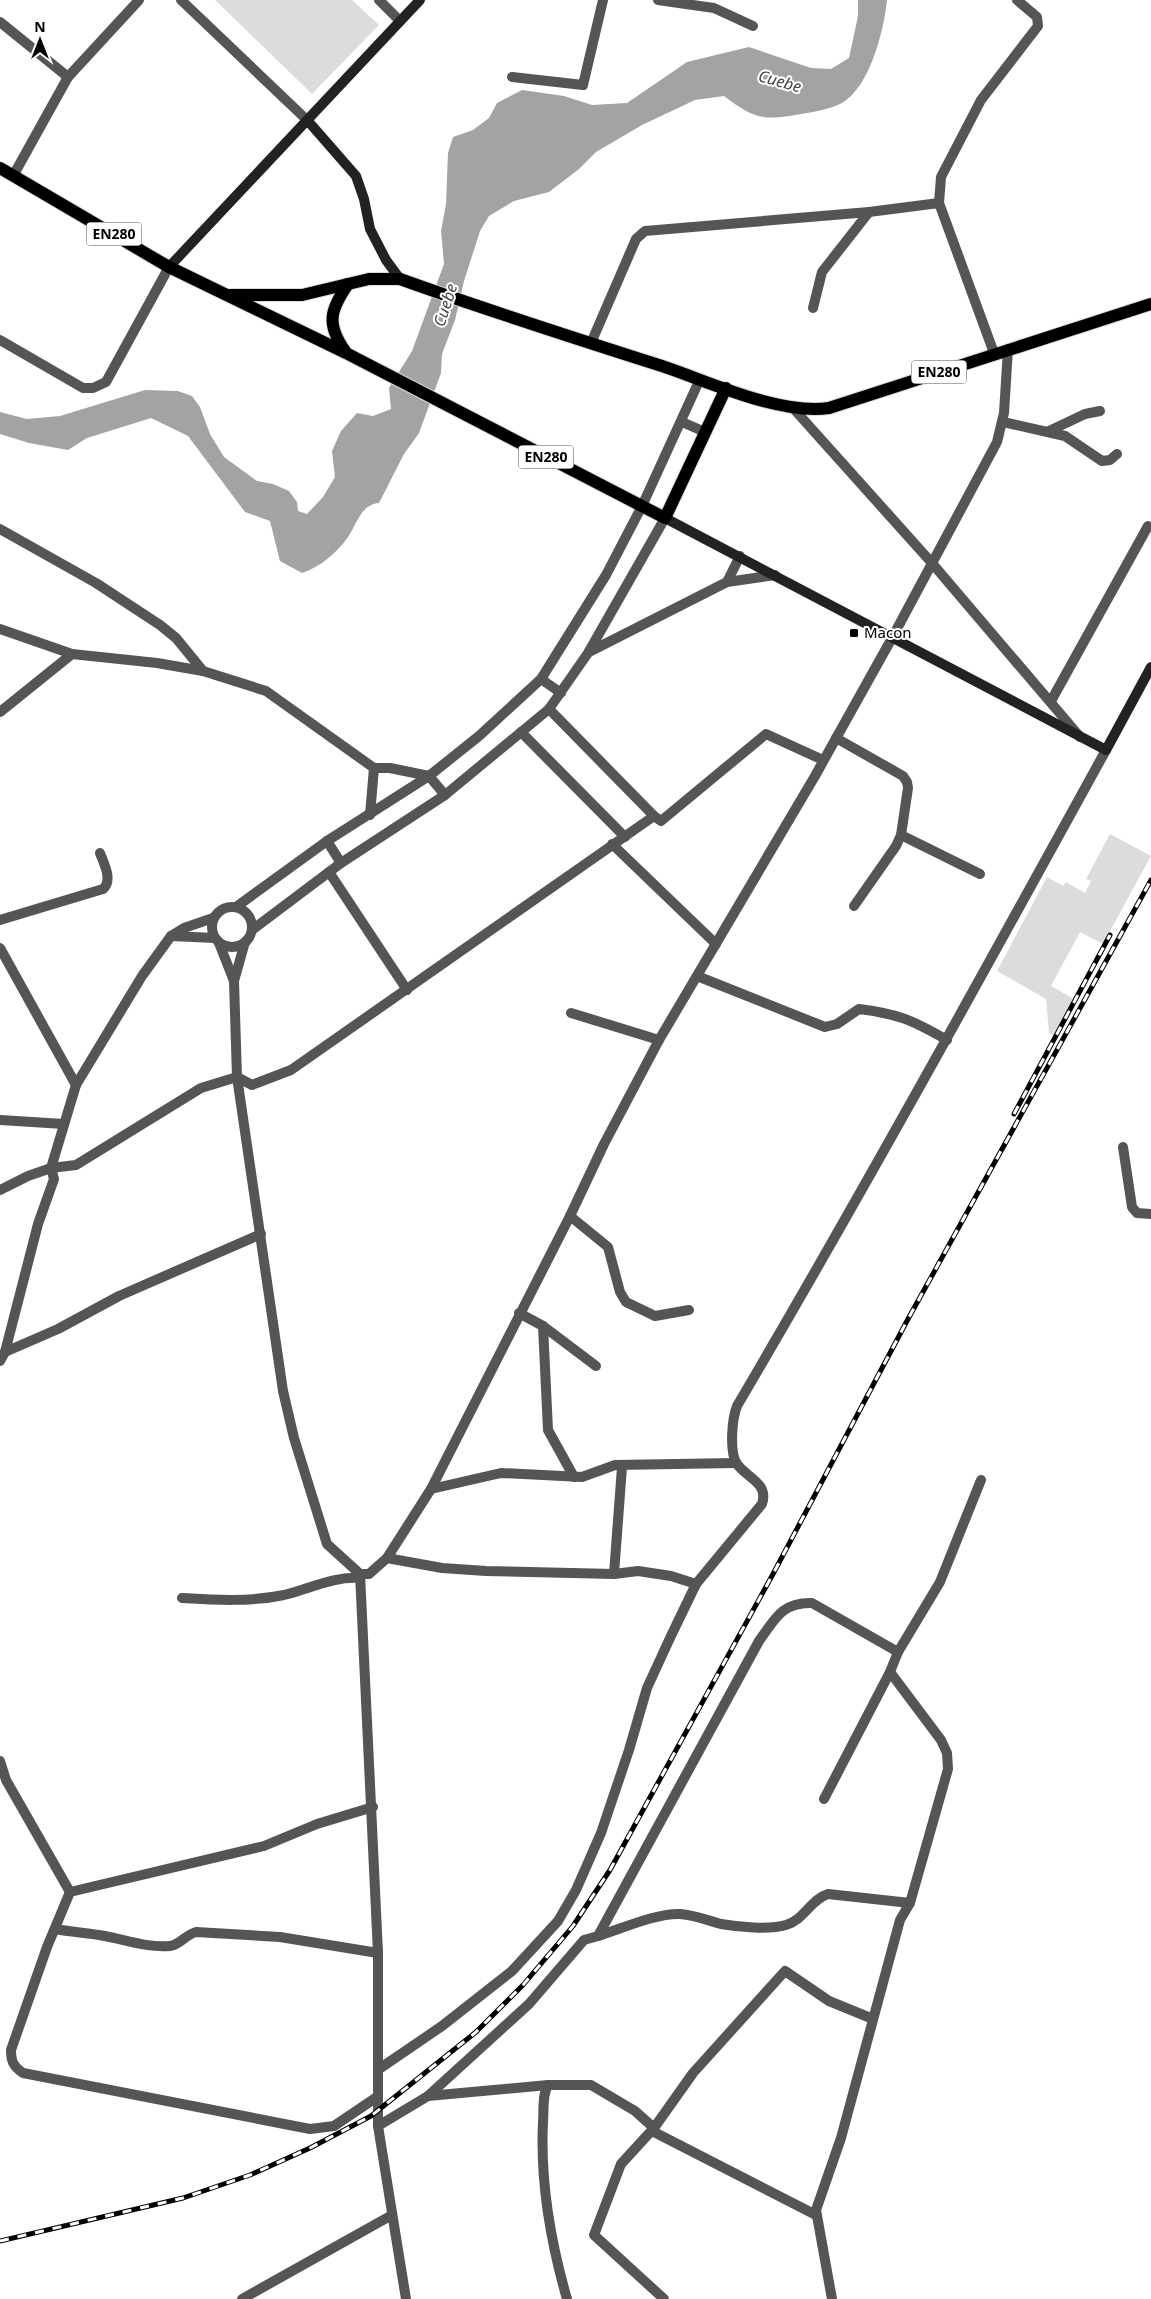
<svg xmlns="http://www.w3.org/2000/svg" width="1151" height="2299" viewBox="0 0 1151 2299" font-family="'Noto Sans',sans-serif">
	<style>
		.green { fill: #dcdcdc }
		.water { fill: #a3a3a3 }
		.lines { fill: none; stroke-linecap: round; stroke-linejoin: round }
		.primary-casing { stroke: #dbdbdb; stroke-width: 14 }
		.minor { stroke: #555; stroke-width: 10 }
		.secondary { stroke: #222; stroke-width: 10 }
		.primary { stroke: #000; stroke-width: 12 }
		.rail-casing { stroke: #000; stroke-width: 5 }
		.rail { stroke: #fff; stroke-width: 3; stroke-dasharray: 9; stroke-linecap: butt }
		.poi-dot { fill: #000; stroke: #fff; stroke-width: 2 }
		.labels { text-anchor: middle; stroke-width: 4; stroke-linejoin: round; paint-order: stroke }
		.shield { fill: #fff; stroke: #4c4c4c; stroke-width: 1 }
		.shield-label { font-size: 14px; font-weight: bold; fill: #000 }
		.poi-label { font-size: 15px; fill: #000; stroke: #fff; text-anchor: start }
		.water-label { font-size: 16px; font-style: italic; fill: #444; stroke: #fff }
	</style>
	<rect width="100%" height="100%" fill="#fff"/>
	<!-- green -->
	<g class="green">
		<polygon points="215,0 352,0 379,25 312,94"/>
		<polygon points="1110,834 1151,856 1103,944 1080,932 1051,986 1074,999 1054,1036 1049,1033 1046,999 997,971 1047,877 1063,886 1066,882 1085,893 1091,881 1086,879"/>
	</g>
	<!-- water -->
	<path class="water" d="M858,0H887C884,30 870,87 842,103C831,109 814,112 801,114C764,121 754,119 724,96L695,100L642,125L596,152L579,169L549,192L514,201L489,216L480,231L464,281L455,320L442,354L441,373L419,433L404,454L379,503C361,504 357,524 348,537C337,553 320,567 302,573L280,561L270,521L245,512L188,436L151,418L87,438L68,450L29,443L0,434V412L27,419L60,416L145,390L178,391L192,396L200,407L210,434L224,457L257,481L273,484L289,491L297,502L298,511L307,514L323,497L335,477L332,451L341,431L357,413L373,416L391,409L389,388L412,351L444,264L441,231L446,204L448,153L453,137L473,130L489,118L497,103L522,90L564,96L592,105L627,103L687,62L749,47L811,68L831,69L849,58L858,16Z"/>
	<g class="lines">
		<defs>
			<g id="primary">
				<polyline points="0,168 169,267 346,353 665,518 726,388"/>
				<path d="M230,295H302L369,279H400C486,310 574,338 662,366C710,382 779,415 829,408L1151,304"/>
				<path d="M345,351C326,324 330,310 348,284"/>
			</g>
		</defs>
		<!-- primary casing -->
		<use href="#primary" class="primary-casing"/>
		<!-- minor -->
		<g class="minor">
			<polyline points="181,0 308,121"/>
			<polyline points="379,0 400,21"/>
			<polyline points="658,0 714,8 753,26"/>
			<polyline points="0,22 68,77"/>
			<polyline points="512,77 583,85 603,0"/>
			<polyline points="13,176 68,77 139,0"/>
			<polyline points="939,203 941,177 981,100 1038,26 1037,17 1017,0"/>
			<polyline points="813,308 822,272 869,212"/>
			<polyline points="0,340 83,388 93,388 106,382 169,267"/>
			<polyline points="591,343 636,239 645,231 869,212 939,203 994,353"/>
			<polyline points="793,408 931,562 1080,737"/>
			<polyline points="682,422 705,432"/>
			<polyline points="1003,422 1065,436 1102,461 1110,460 1117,454"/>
			<polyline points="1049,431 1085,414 1100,411"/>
			<polyline points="0,529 96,583 160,625 176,638 203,671"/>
			<polyline points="727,582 740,556"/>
			<polyline points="0,629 72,654"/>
			<polyline points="589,652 727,582 775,575"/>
			<polyline points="541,679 561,693"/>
			<polyline points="1051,701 1148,526"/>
			<polyline points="549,709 654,816 661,821 766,734 823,760"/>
			<polyline points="0,712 72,654 157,663 203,671 266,691 374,768 390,768 429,776 445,795"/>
			<polyline points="521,732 625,837"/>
			<polyline points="836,738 903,776 907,782 908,788 901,835 896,846 854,906"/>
			<polyline points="370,815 374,768"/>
			<polyline points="901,835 980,874"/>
			<polyline points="327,841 341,863"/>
			<polyline points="612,844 716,944"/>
			<polyline points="329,872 407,990"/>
			<circle cx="232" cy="927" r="20"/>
			<polyline points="236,907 327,841 429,776 479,736 541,679 606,575 642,506 700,379"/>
			<path d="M0,920L103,889C113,880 104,864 100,853"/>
			<polyline points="252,930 341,863 445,795 549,709 588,653 665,518"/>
			<polyline points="171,936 215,938"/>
			<polyline points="245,942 234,981 237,1077 283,1391 294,1438 327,1544 360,1574 378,1953 378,2126 406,2299"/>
			<polyline points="219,943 234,981"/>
			<polyline points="0,948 76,1085"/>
			<path d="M697,976L825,1027L837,1024L859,1009C899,1014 912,1020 947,1040"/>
			<polyline points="571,1013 659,1040"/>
			<polyline points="0,1120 64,1124"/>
			<polyline points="1123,1147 1132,1207 1137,1213 1151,1214"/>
			<polyline points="0,1190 28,1176 51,1168 76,1165 201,1088 237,1077 252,1085 291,1070 654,816"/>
			<polyline points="570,1216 608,1247 620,1292 626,1302 655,1316 689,1310"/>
			<polyline points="519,1313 543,1326 596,1366"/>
			<polyline points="543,1326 548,1430 574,1477"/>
			<polyline points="5,1352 58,1329 119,1296 261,1234"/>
			<polyline points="0,1361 5,1352 38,1224 54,1179 51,1168 76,1085 142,976 171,936 184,928 213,918"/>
			<polyline points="431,1489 501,1473 582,1477 615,1465 736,1463"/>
			<polyline points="387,1558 442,1568 486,1571 614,1574 638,1571 671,1576 696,1584"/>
			<polyline points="360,1574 369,1574 387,1558 431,1489 570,1216 604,1144 659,1040 815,776 892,638 997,442 1004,413 1008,349"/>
			<polyline points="614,1574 622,1467"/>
			<path d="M182,1598C216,1600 251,1602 284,1595C309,1589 334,1576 360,1578"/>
			<polyline points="0,1761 6,1780 70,1892"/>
			<polyline points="824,1799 890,1672"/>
			<path d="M373,1807L317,1824L264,1846L70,1892L47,1947L11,2050C11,2061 13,2066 23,2073L310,2129L334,2126L377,2097"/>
			<path d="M55,1929C71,1932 89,1933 105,1936C126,1940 148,1948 170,1946C180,1945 185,1935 196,1932L280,1937L378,1953"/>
			<path d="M598,1936C621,1929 656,1913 680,1914C694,1915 707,1920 721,1924C738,1927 769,1930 786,1925C804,1920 811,1899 828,1894L910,1903"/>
			<path d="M379,2069L442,2026L512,1971L558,1921L576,1890L601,1833L629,1750L647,1688L670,1638L696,1584L762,1504C769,1483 747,1478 737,1464C729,1452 732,1419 737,1406C864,1190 985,970 1106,750"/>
			<path d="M548,2085C542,2095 544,2110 543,2122C540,2183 550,2240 567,2299"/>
			<polyline points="428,2096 548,2085 591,2085 635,2111 654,2128 652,2131 814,2214 816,2210"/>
			<path d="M378,2126L428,2096L529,2004L584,1940L598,1936L759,1641C775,1619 782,1602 812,1603L898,1652"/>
			<polyline points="242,2299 392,2215"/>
			<polyline points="664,2299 594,2235 621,2164 654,2128 693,2073 785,1971 829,2001 873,2019"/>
			<polyline points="832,2299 816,2210 841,2138 900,1920 910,1903 948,1769 947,1753 941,1740 890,1672 898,1652 940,1582 981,1480"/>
		</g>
		<!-- secondary -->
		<g class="secondary">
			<polyline points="308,121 356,176 364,199 370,229 386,260 400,279"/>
			<polyline points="169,267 420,0"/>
			<polyline points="665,518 1106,750 1151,667"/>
		</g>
		<!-- primary -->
		<use href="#primary" class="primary"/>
		<defs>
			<g id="rail">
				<polyline points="1014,1114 1110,935"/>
				<polyline points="0,2241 183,2198 250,2175 310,2148 371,2116 476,2032 523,1985 573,1926 610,1870 773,1574 908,1319 1151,880"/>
			</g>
		</defs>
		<!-- rail casing -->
		<use href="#rail" class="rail-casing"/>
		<!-- rail -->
		<use href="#rail" class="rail"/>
	</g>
	<!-- markers -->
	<rect class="poi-dot" x="849" y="628" width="10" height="10" rx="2.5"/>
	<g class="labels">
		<!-- shield labels -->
		<g class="shield">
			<rect x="86.5" y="222.5" width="55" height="23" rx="4"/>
			<rect x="911.5" y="360.5" width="55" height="23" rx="4"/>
			<rect x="518.5" y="445.5" width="55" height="23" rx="4"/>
		</g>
		<g class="shield-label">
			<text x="114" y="239">EN280</text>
			<text x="939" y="377">EN280</text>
			<text x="546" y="462">EN280</text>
		</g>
		<!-- poi labels -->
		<g class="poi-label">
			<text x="864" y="638">Macon</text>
		</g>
		<!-- water labels -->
		<g class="water-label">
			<text transform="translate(780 81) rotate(16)" y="6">Cuebe</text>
			<text transform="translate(445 305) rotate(-72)" y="6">Cuebe</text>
		</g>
	</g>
	<!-- north arrow -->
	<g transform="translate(40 40)" stroke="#ffffff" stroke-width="4" paint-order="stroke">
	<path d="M0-4L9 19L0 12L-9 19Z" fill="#000000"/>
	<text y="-8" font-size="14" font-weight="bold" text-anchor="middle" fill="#000000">N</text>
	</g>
</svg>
